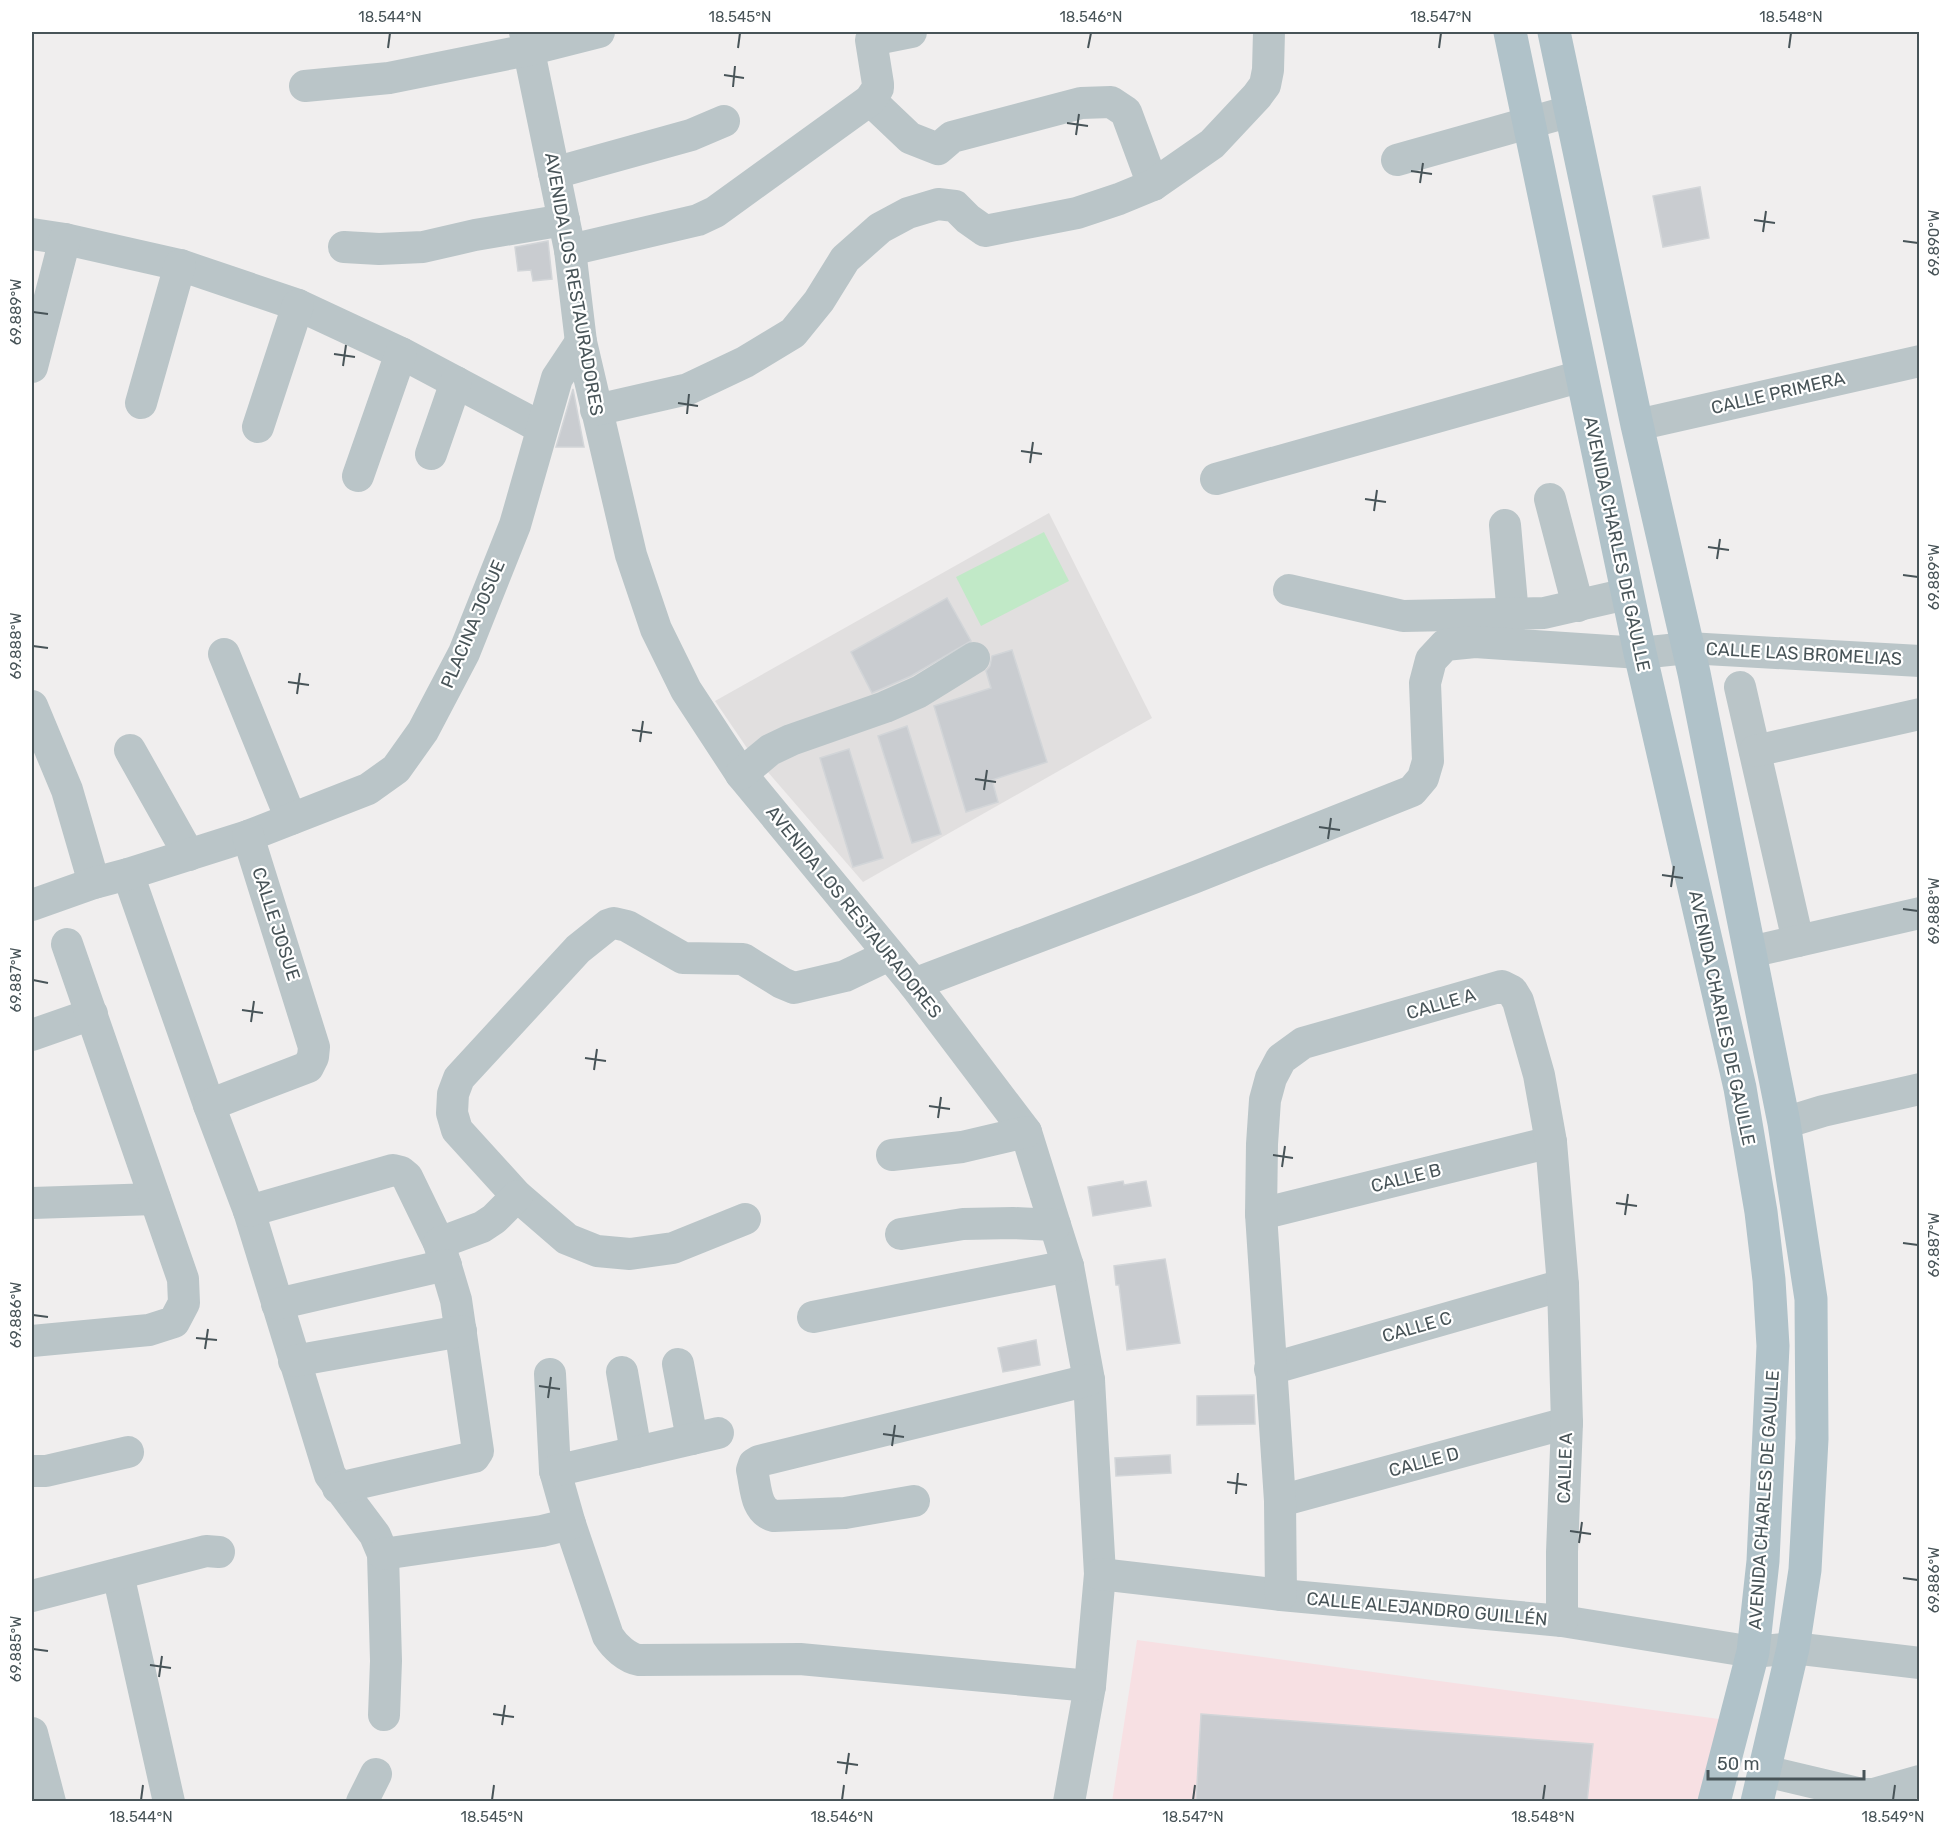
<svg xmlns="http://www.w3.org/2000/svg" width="1951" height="1833" viewBox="0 0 1951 1833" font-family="Rubik,sans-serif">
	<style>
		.education { fill: #e1dfdf }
		.medical { fill: #f7e0e3 }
		.pitch { fill: #c1e9c7 }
		.building { fill: #c9ccd0; stroke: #d2d5d8; stroke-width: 1.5 }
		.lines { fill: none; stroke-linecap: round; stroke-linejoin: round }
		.minor { stroke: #bac5c8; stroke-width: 32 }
		.major { stroke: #b0c2c9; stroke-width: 33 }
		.ticks { fill: none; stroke: #485458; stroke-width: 2 }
		.labels { text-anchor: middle; stroke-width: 4.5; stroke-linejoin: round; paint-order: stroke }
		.street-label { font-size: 18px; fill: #485458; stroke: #fff }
		.neatline { fill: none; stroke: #485458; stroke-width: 2 }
		.ticks-label { font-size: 15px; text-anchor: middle; fill: #485458 }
	</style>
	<rect width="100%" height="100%" fill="#f0eeee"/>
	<!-- education -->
	<polygon class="education" points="1049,513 1152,718 863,882 747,748 715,701"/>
	<!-- medical -->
	<polygon class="medical" points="1137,1640 1734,1721 1703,1801 1112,1802"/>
	<!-- pitch -->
	<polygon class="pitch" points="1044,532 1069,581 981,626 956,577"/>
	<!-- building -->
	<g class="building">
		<polygon points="1700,187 1709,238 1663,247 1653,196"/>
		<polygon points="548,241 552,279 533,281 531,270 518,271 515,247"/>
		<polygon points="573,389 584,447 556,447"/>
		<polygon points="947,598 971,641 911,676 872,693 851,652"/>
		<polygon points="1012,650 1047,762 992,780 998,802 966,812 934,706 991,688 986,671 990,666 992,656"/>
		<polygon points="907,726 941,834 912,843 878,736"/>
		<polygon points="849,749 883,858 853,867 820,758"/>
		<polygon points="1123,1181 1124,1185 1146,1181 1151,1206 1093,1216 1088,1187"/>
		<polygon points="1165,1259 1180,1343 1127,1350 1119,1285 1116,1285 1114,1266"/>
		<polygon points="1036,1340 1040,1365 1003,1372 998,1348"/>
		<polygon points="1254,1395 1255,1424 1197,1425 1197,1396"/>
		<polygon points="1170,1455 1171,1473 1116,1476 1115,1458"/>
		<polygon points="1201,1714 1593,1744 1587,1802 1196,1802"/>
	</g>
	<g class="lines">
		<!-- minor -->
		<g class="minor">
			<polyline points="525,32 570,250 581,342 631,555 656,629 686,690 741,774 914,984 1026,1132 1055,1225 1068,1266 1089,1380 1100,1574 1090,1686 1069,1802"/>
			<polyline points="305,86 389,78 528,50 599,32"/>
			<polyline points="870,100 910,138 938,149 952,137 1081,103 1111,102 1126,112 1153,185"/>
			<polyline points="1397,160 1571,111"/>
			<polyline points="554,173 691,135 724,121"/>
			<polyline points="32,234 65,239 180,265 298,305 401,353 542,428"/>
			<polyline points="344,247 379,249 423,247 475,235 564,220"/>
			<polyline points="570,250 698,220 715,212 870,100 878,88 878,84 871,40 911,32"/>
			<polyline points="32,367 65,239"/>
			<polyline points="141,403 180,265"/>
			<polyline points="596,410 688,389 745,362 793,333 819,301 845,259 880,228 908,213 938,204 955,206 968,219 985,231 1077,213 1119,199 1153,185 1212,144 1257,96 1265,85 1268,70 1269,32"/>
			<polyline points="1637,425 1920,361"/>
			<polyline points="258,427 298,305"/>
			<polyline points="431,454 456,382"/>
			<polyline points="358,476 401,353"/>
			<polyline points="1216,479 1582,376"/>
			<polyline points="1550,499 1578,606"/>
			<polyline points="1505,525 1513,615"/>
			<polyline points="1289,590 1403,616 1544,613 1627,594"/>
			<polyline points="224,654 291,819"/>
			<polyline points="1740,687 1798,941"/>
			<polyline points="32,706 67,790 94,883"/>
			<polyline points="130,750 189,855"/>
			<polyline points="1755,751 1920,714"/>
			<polyline points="741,774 770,750 791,740 885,707 919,692 974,658"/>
			<polyline points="128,874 209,1105 249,1211 330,1475 375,1535 383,1554 386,1661 384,1715"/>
			<polyline points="32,905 94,883 128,874 248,836 368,789 396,769 423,731 464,653 515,525 557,378 581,342"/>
			<polyline points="1750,952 1920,913"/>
			<polyline points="914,984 1193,878 1412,791 1423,778 1428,761 1425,683 1431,660 1445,645 1475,642 1640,653 1688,648 1920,661"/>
			<polyline points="32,1035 92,1014"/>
			<polyline points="209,1105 308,1067 313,1057 314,1047 248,836"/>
			<polyline points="1784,1123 1823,1111 1920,1089"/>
			<polyline points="892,1155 962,1147 1026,1132"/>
			<polyline points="32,1203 155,1199"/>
			<polyline points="249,1211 393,1170 401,1172 407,1177 439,1243 456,1300 478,1451 474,1457 338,1488"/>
			<polyline points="1261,1214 1551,1142"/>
			<polyline points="745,1219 673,1248 630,1254 597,1251 567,1239 517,1196 457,1130 452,1113 453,1094 459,1078 578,949 608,925 614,923 627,926 683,958 743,959 782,983 794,988 845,976 889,955"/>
			<polyline points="901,1234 963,1224 1013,1223 1055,1225"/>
			<polyline points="439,1243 482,1227 494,1219 517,1196"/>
			<polyline points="277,1304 446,1265"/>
			<polyline points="813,1317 1068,1266"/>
			<polyline points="32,1341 149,1330 174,1322 184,1303 183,1279 67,944"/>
			<polyline points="294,1361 461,1331"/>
			<polyline points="678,1364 692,1439"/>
			<polyline points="1270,1369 1563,1285"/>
			<polyline points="622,1372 636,1452"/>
			<path d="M550,1374L555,1471L570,1524L608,1636C615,1647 627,1658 639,1660L800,1659L1090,1686"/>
			<polyline points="32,1471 46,1471 128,1452"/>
			<polyline points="555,1471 718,1433"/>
			<path d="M914,1501L845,1513L774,1516C755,1511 756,1487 752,1470L754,1464L759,1461L1089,1380"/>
			<polyline points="1280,1501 1567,1423"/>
			<polyline points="383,1554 542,1531 570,1524"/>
			<polyline points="118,1574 169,1802"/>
			<polyline points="1100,1574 1281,1595 1562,1621 1753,1652 1793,1648 1920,1663"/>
			<polyline points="1281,1595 1280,1501 1261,1214 1262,1144 1265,1100 1271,1078 1281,1059 1303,1043 1502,986 1512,991 1518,1001 1539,1075 1551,1142 1563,1285 1567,1423 1562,1552 1562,1621"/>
			<polyline points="32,1596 206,1551 219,1552"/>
			<polyline points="32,1733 50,1802"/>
			<polyline points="1765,1771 1862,1794 1874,1794 1920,1781"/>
			<polyline points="362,1802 376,1774"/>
		</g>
		<!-- major -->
		<g class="major">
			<polyline points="1510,32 1640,653 1740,1088 1761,1212 1769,1280 1773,1346 1763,1561 1753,1652 1714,1802"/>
			<polyline points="1554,32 1637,425 1694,673 1784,1123 1811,1299 1812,1439 1805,1570 1793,1648 1757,1802"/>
		</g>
	</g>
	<!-- ticks -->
	<path class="ticks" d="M388,48L390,33M738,48L740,33M1088,48L1091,33M1439,48L1441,33M1789,48L1791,33M724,75L744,78M733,87L735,66M1067,123L1088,126M1076,135L1079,114M1411,171L1432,174M1420,183L1423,163M1754,220L1775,223M1763,232L1766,211M1903,241L1918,243M33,312L48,314M334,354L355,357M343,366L346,345M678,403L698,406M687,414L689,394M1021,451L1042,454M1030,463L1033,442M1365,499L1386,502M1374,511L1377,490M1708,547L1729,550M1717,559L1720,539M1903,575L1918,577M33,646L48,648M288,682L309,685M297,694L300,673M632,730L652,733M640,742L643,721M975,779L996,782M984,790L987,770M1319,827L1340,830M1328,839L1331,818M1662,875L1683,878M1671,887L1674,866M1903,909L1918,911M33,980L48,983M242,1010L263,1013M251,1022L254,1001M585,1058L606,1061M594,1070L597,1049M929,1106L950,1109M938,1118L941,1097M1273,1155L1293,1158M1282,1167L1285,1146M1616,1203L1637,1206M1625,1215L1628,1194M1903,1243L1918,1245M33,1315L48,1317M196,1338L217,1340M205,1349L208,1329M539,1386L560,1389M548,1398L551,1377M883,1434L904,1437M892,1446L895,1425M1227,1482L1247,1485M1236,1494L1238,1473M1570,1531L1591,1534M1579,1543L1582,1522M1903,1578L1918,1580M33,1649L48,1651M150,1665L171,1668M159,1677L162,1656M493,1714L514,1717M502,1725L505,1705M837,1762L858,1765M846,1774L849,1753M141,1800L143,1785M492,1800L494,1785M842,1800L844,1785M1193,1800L1195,1785M1543,1800L1545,1785M1893,1800L1895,1785"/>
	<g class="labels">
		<!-- street labels -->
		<g class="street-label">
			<text transform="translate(574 284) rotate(80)" y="6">AVENIDA LOS RESTAURADORES</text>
			<text transform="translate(1778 393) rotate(-13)" y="6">CALLE PRIMERA</text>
			<text transform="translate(1617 544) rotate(78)" y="6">AVENIDA CHARLES DE GAULLE</text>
			<text transform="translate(473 624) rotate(-67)" y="6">PLACINA JOSUE</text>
			<text transform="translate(1804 654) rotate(3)" y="6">CALLE LAS BROMELIAS</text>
			<text transform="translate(854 912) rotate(51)" y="6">AVENIDA LOS RESTAURADORES</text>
			<text transform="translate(276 924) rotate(72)" y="6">CALLE JOSUE</text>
			<text transform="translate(1441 1004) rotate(-16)" y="6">CALLE A</text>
			<text transform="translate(1722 1018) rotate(78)" y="6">AVENIDA CHARLES DE GAULLE</text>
			<text transform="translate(1406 1178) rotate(-14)" y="6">CALLE B</text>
			<text transform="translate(1417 1327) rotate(-16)" y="6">CALLE C</text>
			<text transform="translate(1424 1462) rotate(-15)" y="6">CALLE D</text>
			<text transform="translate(1565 1468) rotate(-88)" y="6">CALLE A</text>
			<text transform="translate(1764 1500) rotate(-86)" y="6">AVENIDA CHARLES DE GAULLE</text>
			<text transform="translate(1427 1609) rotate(5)" y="6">CALLE ALEJANDRO GUILLÉN</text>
		</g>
	</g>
	<!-- border -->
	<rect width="1951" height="1833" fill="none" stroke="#ffffff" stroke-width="66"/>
	<!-- scale -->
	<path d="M1708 1770v9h156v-9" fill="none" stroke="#485458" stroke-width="3"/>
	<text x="1717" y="1770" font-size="18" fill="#485458" stroke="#ffffff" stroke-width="4.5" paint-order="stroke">50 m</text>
	<rect x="33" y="33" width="1885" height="1767" class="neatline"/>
	<g class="ticks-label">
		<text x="390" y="22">18.544°N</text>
		<text x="740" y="22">18.545°N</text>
		<text x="1091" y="22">18.546°N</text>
		<text x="1441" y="22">18.547°N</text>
		<text x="1791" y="22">18.548°N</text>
		<text transform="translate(1934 243) rotate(-90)" y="5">69.890°W</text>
		<text transform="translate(16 312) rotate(-90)" y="5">69.889°W</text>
		<text transform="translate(1934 577) rotate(-90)" y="5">69.889°W</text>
		<text transform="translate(16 646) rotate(-90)" y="5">69.888°W</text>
		<text transform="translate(1934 911) rotate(-90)" y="5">69.888°W</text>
		<text transform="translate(16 980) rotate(-90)" y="5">69.887°W</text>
		<text transform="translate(1934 1245) rotate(-90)" y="5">69.887°W</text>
		<text transform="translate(16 1315) rotate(-90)" y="5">69.886°W</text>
		<text transform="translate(1934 1580) rotate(-90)" y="5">69.886°W</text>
		<text transform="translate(16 1649) rotate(-90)" y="5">69.885°W</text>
		<text x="141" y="1822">18.544°N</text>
		<text x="492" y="1822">18.545°N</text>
		<text x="842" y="1822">18.546°N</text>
		<text x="1193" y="1822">18.547°N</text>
		<text x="1543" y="1822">18.548°N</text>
		<text x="1893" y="1822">18.549°N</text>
	</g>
</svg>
